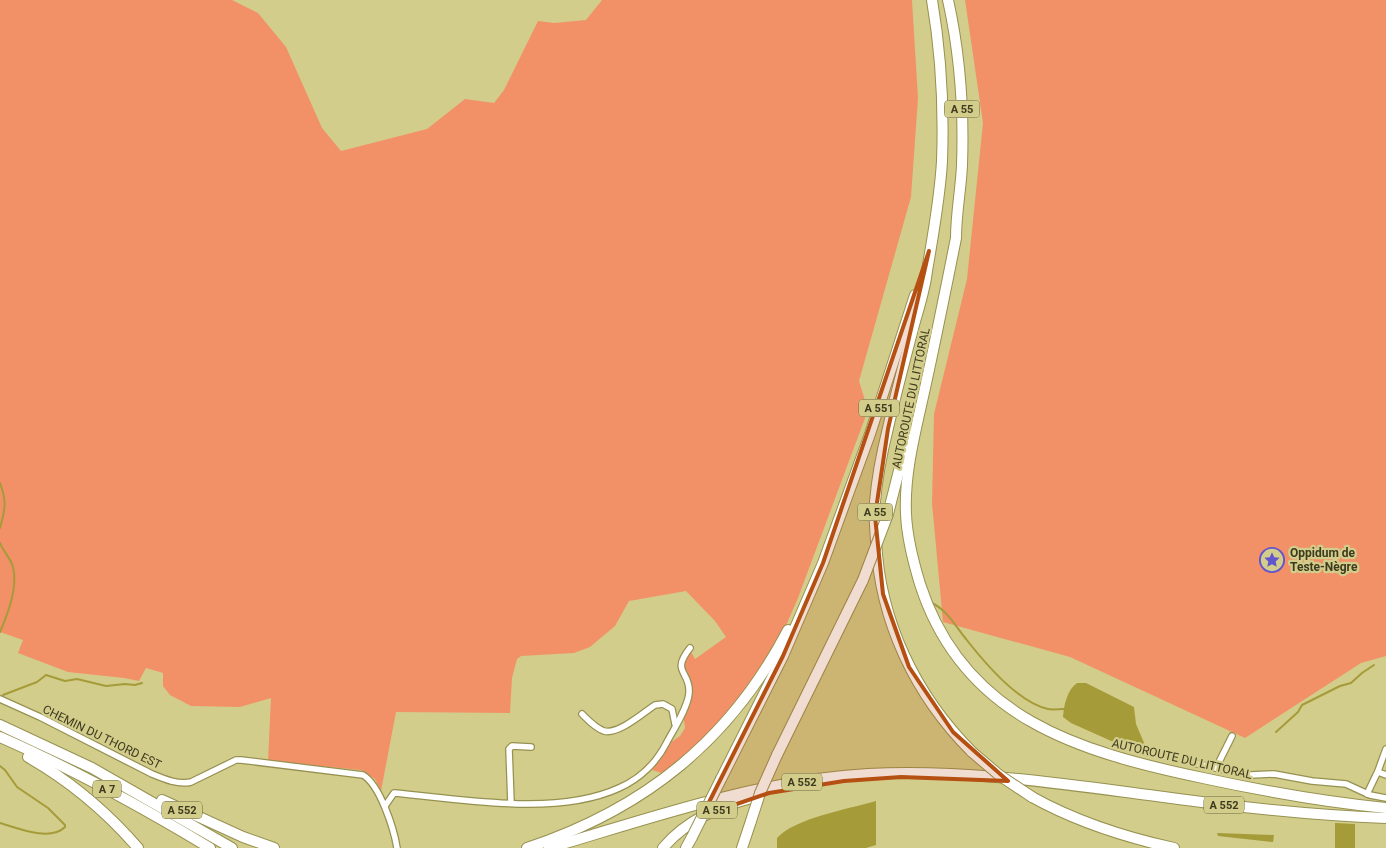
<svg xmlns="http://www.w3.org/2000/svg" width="1386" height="848" viewBox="0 0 1386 848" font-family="Roboto,sans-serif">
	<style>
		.green { fill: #f29167 }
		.water { fill: #a59b39 }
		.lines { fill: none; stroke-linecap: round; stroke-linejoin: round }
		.stream { stroke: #a59b39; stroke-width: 2 }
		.minor-casing { stroke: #979151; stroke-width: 8 }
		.motorway-casing { stroke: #979151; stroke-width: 12 }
		.minor { stroke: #fff; stroke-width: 5.5 }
		.motorway { stroke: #fff; stroke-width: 10 }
		.motorway-bridge-casing { stroke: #979151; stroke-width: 12; stroke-linecap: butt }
		.motorway-bridge { stroke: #fff; stroke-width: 10 }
		.marked { fill: #b55012; fill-opacity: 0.2; stroke: #b55012; stroke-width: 4; stroke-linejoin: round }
		.labels { text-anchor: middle; stroke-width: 4.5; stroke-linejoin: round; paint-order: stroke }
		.shield { fill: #d3cd8b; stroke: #6a663f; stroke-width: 1 }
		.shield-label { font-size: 11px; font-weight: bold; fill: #3d3a1f }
		.street-label { font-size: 12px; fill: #3d3a1f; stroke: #d3cd8b }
		.poi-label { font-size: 12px; font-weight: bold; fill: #3d3a1f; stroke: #d3cd8b; text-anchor: start }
	</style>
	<rect width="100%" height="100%" fill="#d3cd8b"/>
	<!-- green -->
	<g class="green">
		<polygon points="0,0 232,0 258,13 286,47 322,128 341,151 427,129 465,99 494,103 504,90 538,21 554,23 586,20 602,0 912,0 918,98 911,197 859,381 868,410 798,598 781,637 739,698 700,742 665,774 652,770 670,743 680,736 685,728 683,714 689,699 683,670 685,657 691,652 695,659 726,637 715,621 686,591 629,601 615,626 590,647 574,653 521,656 517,659 512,678 510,713 396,712 381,791 375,779 361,770 268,761 271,698 240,707 191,706 170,695 163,686 163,673 146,668 139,681 124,678 68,672 18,653 23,640 0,632"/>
		<polygon points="965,0 1386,0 1386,656 1361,663 1245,738 1070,657 943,622 932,503 934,414 967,279 983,123"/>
	</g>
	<!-- water -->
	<g class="water">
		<path d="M1077,683H1086L1134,707L1136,724L1145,745L1143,751L1138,753L1071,723L1063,717C1064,705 1067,690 1077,683Z"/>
		<path d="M876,801V845L866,848H777V838C795,818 849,809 876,801Z"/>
		<polygon points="1335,823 1355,824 1355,848 1335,848"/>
		<polygon points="1217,833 1274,835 1273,842 1218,836"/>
	</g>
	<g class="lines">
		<!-- stream -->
		<g class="stream">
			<path d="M0,483C7,501 5,510 0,528"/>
			<path d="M0,543C3,551 11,559 13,567C18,588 8,613 0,632"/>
			<path d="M932,603C947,610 956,627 966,639C984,662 1019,703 1048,709C1053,710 1058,709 1064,709"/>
			<polyline points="3,695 37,682 46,675 65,681 77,679 106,686 125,684 135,685 142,683"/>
			<polyline points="1276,732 1298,712 1302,705 1340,686 1351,683 1362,673 1374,665"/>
			<path d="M0,766L5,770L17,787L48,808L65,825V827C50,842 17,828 0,823"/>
		</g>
		<defs>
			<g id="minor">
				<path d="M0,699L40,717L152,774C164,779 178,785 191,782L236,760H241L363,775C380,785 394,829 397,848"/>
				<path d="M582,714C588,720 595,728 604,731C618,735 643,713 655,705L663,704L672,709L675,724"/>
				<polyline points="1194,763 1216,768 1232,736"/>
				<polyline points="1216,768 1250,775 1274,774 1312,781 1346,784 1370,795 1386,798"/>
				<polyline points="1378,772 1386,775"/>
				<polyline points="1367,794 1378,771 1386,749"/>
				<polyline points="511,803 509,749 512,746 531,747"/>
				<path d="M385,806L394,793C461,799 556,817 619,788C640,779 657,762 667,742C674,729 688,707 689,693C691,671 670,673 690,648"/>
			</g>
			<g id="motorway">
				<path d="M932,0C941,53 944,107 942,161C940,198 933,235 927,271C925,289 919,307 914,325C905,359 896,393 888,428C882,452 877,477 875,502C874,515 875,528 876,541C880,621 915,695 972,752"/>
				<path d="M948,0C960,54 964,109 962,165C961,189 956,213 956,238C946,288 936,338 925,388C916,429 904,472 906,514C907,538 913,561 920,584C963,718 1079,752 1203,778C1263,791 1324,802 1386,808"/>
				<polyline points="888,514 908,435"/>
				<polyline points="0,725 92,768 232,848"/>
				<path d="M0,737C73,769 142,807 210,848"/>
				<polyline points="777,755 863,580"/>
				<path d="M28,757C70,781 106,811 138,848"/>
				<polyline points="721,779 783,656 823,563 870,434 915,295"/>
				<path d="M1032,797C1077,822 1124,837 1174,848"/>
				<polyline points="162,800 243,837 274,848"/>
				<path d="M527,848C644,809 730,741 788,630"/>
				<path d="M549,848C654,817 759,780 868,774C962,769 1056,783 1149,795C1227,806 1306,815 1386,818"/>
				<path d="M663,848C686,820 720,806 755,797"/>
				<polyline points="686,848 692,837"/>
				<polyline points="742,848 751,821"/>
			</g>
		</defs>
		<!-- minor casing -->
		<use href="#minor" class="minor-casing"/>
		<!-- motorway casing -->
		<use href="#motorway" class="motorway-casing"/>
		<!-- minor -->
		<use href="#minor" class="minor"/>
		<!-- motorway -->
		<use href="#motorway" class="motorway"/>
		<defs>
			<g id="motorway-bridge">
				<polyline points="863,580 888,514"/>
				<polyline points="972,752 999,775 1032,797"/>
				<polyline points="751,821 760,793 777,755"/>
				<polyline points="692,837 721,779"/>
			</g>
		</defs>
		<!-- motorway-bridge casing -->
		<use href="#motorway-bridge" class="motorway-bridge-casing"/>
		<!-- motorway-bridge -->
		<use href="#motorway-bridge" class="motorway-bridge"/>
	</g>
	<!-- marked area -->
	<path class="marked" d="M929,251L888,429L875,516L883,594L909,667L953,732L1008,781L901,777L844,781L769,793L702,816L783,656L823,563Z"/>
	<!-- icons -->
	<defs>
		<symbol id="sight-ring" viewBox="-11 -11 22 22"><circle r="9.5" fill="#d3cd8b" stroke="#6355ce" stroke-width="1.5"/><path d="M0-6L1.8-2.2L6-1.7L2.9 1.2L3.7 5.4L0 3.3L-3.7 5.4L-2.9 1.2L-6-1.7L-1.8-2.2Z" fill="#6355ce"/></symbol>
	</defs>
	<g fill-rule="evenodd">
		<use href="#sight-ring" x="1258" y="546" width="28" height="28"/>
	</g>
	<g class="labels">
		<!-- shield labels -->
		<g class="shield">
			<rect x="944.5" y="100.5" width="35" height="17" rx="4"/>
			<rect x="859" y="399.5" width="40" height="17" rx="4"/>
			<rect x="857.5" y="503.5" width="35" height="17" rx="4"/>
			<rect x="782" y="773.5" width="40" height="17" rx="4"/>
			<rect x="93" y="780.5" width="28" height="17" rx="4"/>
			<rect x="1204" y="796.5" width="40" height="17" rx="4"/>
			<rect x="162" y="801.5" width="40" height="17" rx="4"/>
			<rect x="697" y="801.5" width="40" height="17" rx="4"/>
		</g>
		<g class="shield-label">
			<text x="962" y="113">A 55</text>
			<text x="879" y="412">A 551</text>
			<text x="875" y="516">A 55</text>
			<text x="802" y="786">A 552</text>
			<text x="107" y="793">A 7</text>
			<text x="1224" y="809">A 552</text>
			<text x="182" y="814">A 552</text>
			<text x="717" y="814">A 551</text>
		</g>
		<!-- street labels -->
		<g class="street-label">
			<text transform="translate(911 398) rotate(-78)" y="4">AUTOROUTE DU LITTORAL</text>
			<text transform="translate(102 737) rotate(26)" y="4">CHEMIN DU THORD EST</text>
			<text transform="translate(1182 759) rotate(13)" y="4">AUTOROUTE DU LITTORAL</text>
		</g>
		<!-- poi labels -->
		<g class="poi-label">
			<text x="1290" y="557">Oppidum de<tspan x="1290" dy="14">Teste-Nègre</tspan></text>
		</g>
	</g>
</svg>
